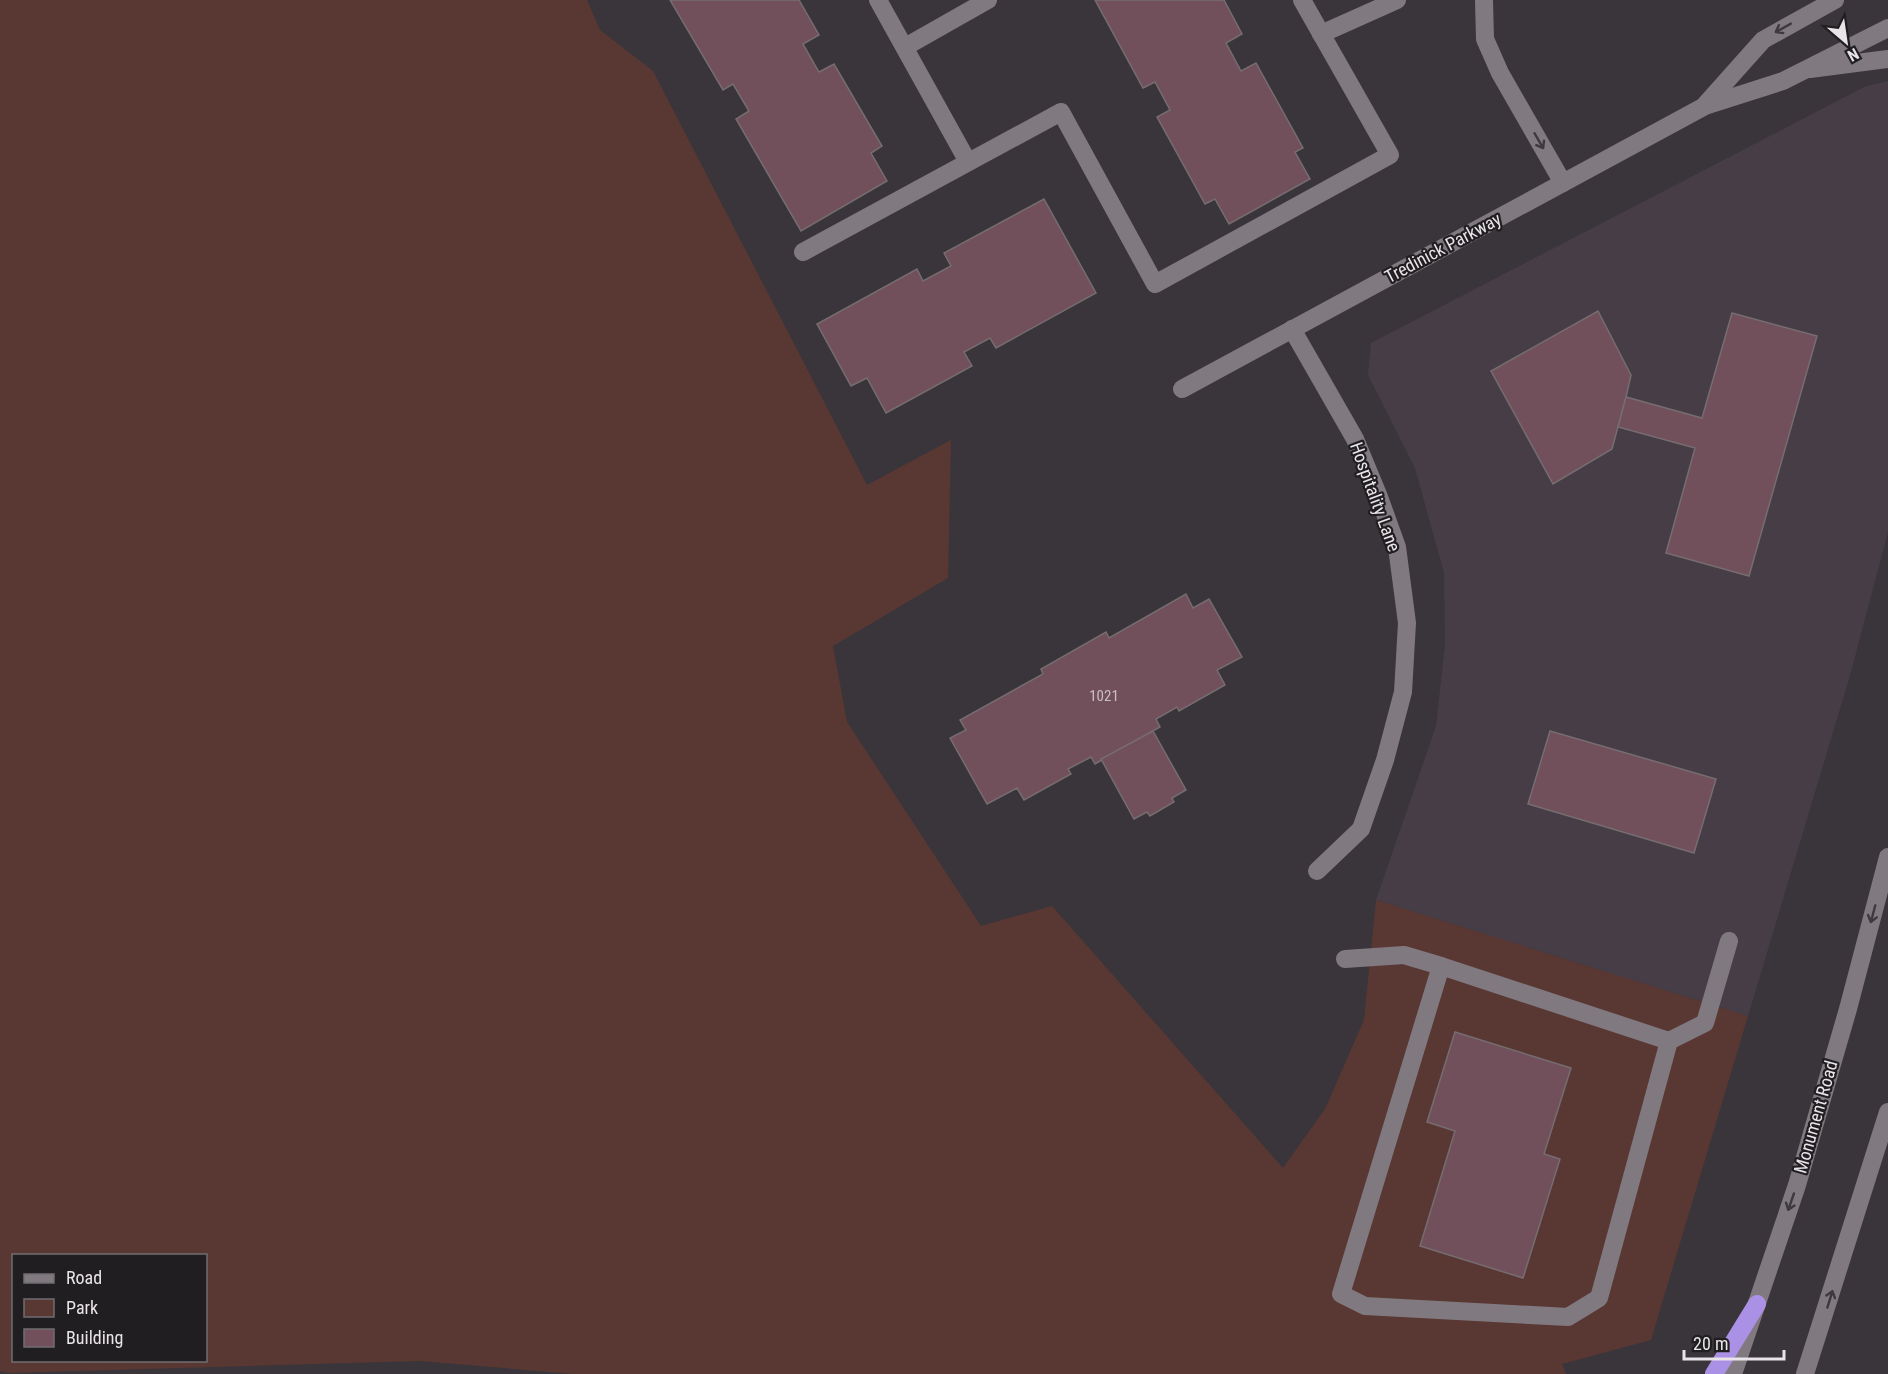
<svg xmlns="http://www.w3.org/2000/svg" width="1888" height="1374" viewBox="0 0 1888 1374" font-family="'Roboto Condensed',sans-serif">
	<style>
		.built { fill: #473d47 }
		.green { fill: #593834; fill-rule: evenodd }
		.building { fill: #72505b; stroke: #756d6f; stroke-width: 1.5 }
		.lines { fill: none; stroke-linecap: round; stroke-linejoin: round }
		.lane { stroke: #807a80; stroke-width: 18 }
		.street { stroke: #807a80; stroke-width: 18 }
		.secondary { stroke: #807a80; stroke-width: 18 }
		.highway { stroke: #ab91e5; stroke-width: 18 }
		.oneway { stroke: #3d3a3d }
		.labels { text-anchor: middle; stroke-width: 4.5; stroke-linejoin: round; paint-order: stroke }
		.number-label { font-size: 15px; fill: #cabfc5 }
		.street-label { font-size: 18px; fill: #e8e4e8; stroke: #201e20 }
	</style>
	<rect width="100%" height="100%" fill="#3a353a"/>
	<!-- built -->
	<polygon class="built" points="1888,81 1888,532 1851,672 1748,1016 1376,900 1436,726 1445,645 1444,573 1415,468 1368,375 1371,343 1866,86"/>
	<!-- green -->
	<path class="green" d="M0,0H587L600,30L653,71L867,485L951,440L948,578L833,646L847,722L981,926L1052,906L1283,1168L1325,1109L1364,1020L1376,900L1748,1016L1651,1340L1562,1364L1566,1374H574L420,1361L8,1373L0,1371ZM14,1256H206V1360H14Z"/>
	<!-- building -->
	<g class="building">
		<polygon points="670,0 799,0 819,35 803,44 819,72 834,64 882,146 871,153 887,181 801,231 736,119 749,111 733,84 723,90"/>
		<polygon points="1095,0 1224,0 1242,34 1226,43 1241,71 1256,63 1303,148 1295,152 1310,179 1229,224 1215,199 1205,204 1157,117 1170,110 1155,82 1143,88"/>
		<polygon points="1044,199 1096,293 996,348 990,338 964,352 972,366 886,413 867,378 851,386 817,324 917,269 923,281 951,266 944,253"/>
		<polygon points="1598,311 1631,375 1626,397 1612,449 1553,484 1491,371"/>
		<polygon points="1732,313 1817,336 1749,576 1666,553 1695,448 1618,427 1626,397 1702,418"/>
		<polygon points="1186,594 1193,608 1209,599 1242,657 1217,670 1225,685 1179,711 1177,707 1156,719 1160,727 1095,764 1091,757 1068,769 1071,774 1024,800 1017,788 987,804 950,738 966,730 960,720 1043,674 1041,669 1106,632 1109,638"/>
		<polygon points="1153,731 1186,790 1172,798 1174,802 1150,816 1147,812 1134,819 1101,759"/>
		<polygon points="1550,731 1716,779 1694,853 1528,804"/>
		<polygon points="1455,1032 1571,1068 1544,1154 1560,1159 1523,1278 1420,1246 1455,1131 1427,1122"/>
	</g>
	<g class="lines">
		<!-- lane -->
		<g class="lane">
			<polyline points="1345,959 1404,955 1441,966 1341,1294 1365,1306 1568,1317 1599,1298 1669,1041 1705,1023 1729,941"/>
			<polyline points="1441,966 1669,1041"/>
		</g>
		<!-- street -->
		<g class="street">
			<polyline points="878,0 968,162"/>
			<polyline points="1484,0 1485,39 1500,73 1563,183"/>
			<polyline points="1321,34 1397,0"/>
			<polyline points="905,47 988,0"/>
			<polyline points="1705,105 1763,40 1835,0"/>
			<polyline points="803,252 1061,112 1155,284 1390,155 1302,0"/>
			<polyline points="1292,329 1355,439 1379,497 1397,547 1407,623 1403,692 1385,760 1361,829 1317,871"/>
			<polyline points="1182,389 1705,106 1783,81 1888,28"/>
		</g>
		<!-- secondary -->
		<g class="secondary">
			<polyline points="1810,69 1888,59"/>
			<polyline points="1733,1374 1797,1185 1848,1009 1888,857"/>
			<polyline points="1805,1374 1888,1112"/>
		</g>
		<!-- highway -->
		<polyline class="highway" points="1714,1374 1757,1304"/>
	</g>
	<!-- one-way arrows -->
	<defs><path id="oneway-shaft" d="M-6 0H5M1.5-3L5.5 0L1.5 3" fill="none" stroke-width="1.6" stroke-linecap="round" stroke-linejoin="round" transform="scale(1.5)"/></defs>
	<g class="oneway">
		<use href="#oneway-shaft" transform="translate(1783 28) rotate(151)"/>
		<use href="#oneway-shaft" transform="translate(1539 141) rotate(60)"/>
		<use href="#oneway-shaft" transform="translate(1873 914) rotate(105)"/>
		<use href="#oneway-shaft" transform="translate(1791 1202) rotate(109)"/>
		<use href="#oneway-shaft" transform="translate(1830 1299) rotate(-73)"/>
	</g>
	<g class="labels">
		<!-- number labels -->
		<g class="number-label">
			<text x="1104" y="701">1021</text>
		</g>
		<!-- street labels -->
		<g class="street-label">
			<text transform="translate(1443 248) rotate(-28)" y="6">Tredinick Parkway</text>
			<text transform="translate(1375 497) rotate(70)" y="6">Hospitality Lane</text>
			<text transform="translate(1816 1117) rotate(-74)" y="6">Monument Road</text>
		</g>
	</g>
	<!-- legend -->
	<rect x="12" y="1254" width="195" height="108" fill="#201e20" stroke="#706d70" stroke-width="1.5"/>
	<rect x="24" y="1274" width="30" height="9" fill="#807a80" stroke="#706d70" stroke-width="1.5"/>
	<text x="66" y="1284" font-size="18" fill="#e8e4e8">Road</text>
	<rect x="24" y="1299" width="30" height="18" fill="#593834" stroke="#706d70" stroke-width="1.5"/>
	<text x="66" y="1314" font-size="18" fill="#e8e4e8">Park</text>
	<rect x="24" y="1329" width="30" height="18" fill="#72505b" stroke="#706d70" stroke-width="1.5"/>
	<text x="66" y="1344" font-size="18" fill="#e8e4e8">Building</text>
	<!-- north arrow -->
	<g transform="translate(1846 42) rotate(151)" stroke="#201e20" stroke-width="4.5" paint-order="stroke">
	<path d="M0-4.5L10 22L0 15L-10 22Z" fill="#e8e4e8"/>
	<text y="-9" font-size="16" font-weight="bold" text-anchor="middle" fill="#e8e4e8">N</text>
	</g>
	<!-- scale -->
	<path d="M1684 1350v9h100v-9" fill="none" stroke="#e8e4e8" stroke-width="3"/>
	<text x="1693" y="1350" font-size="18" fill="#e8e4e8" stroke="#201e20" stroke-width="4.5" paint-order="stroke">20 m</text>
</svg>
